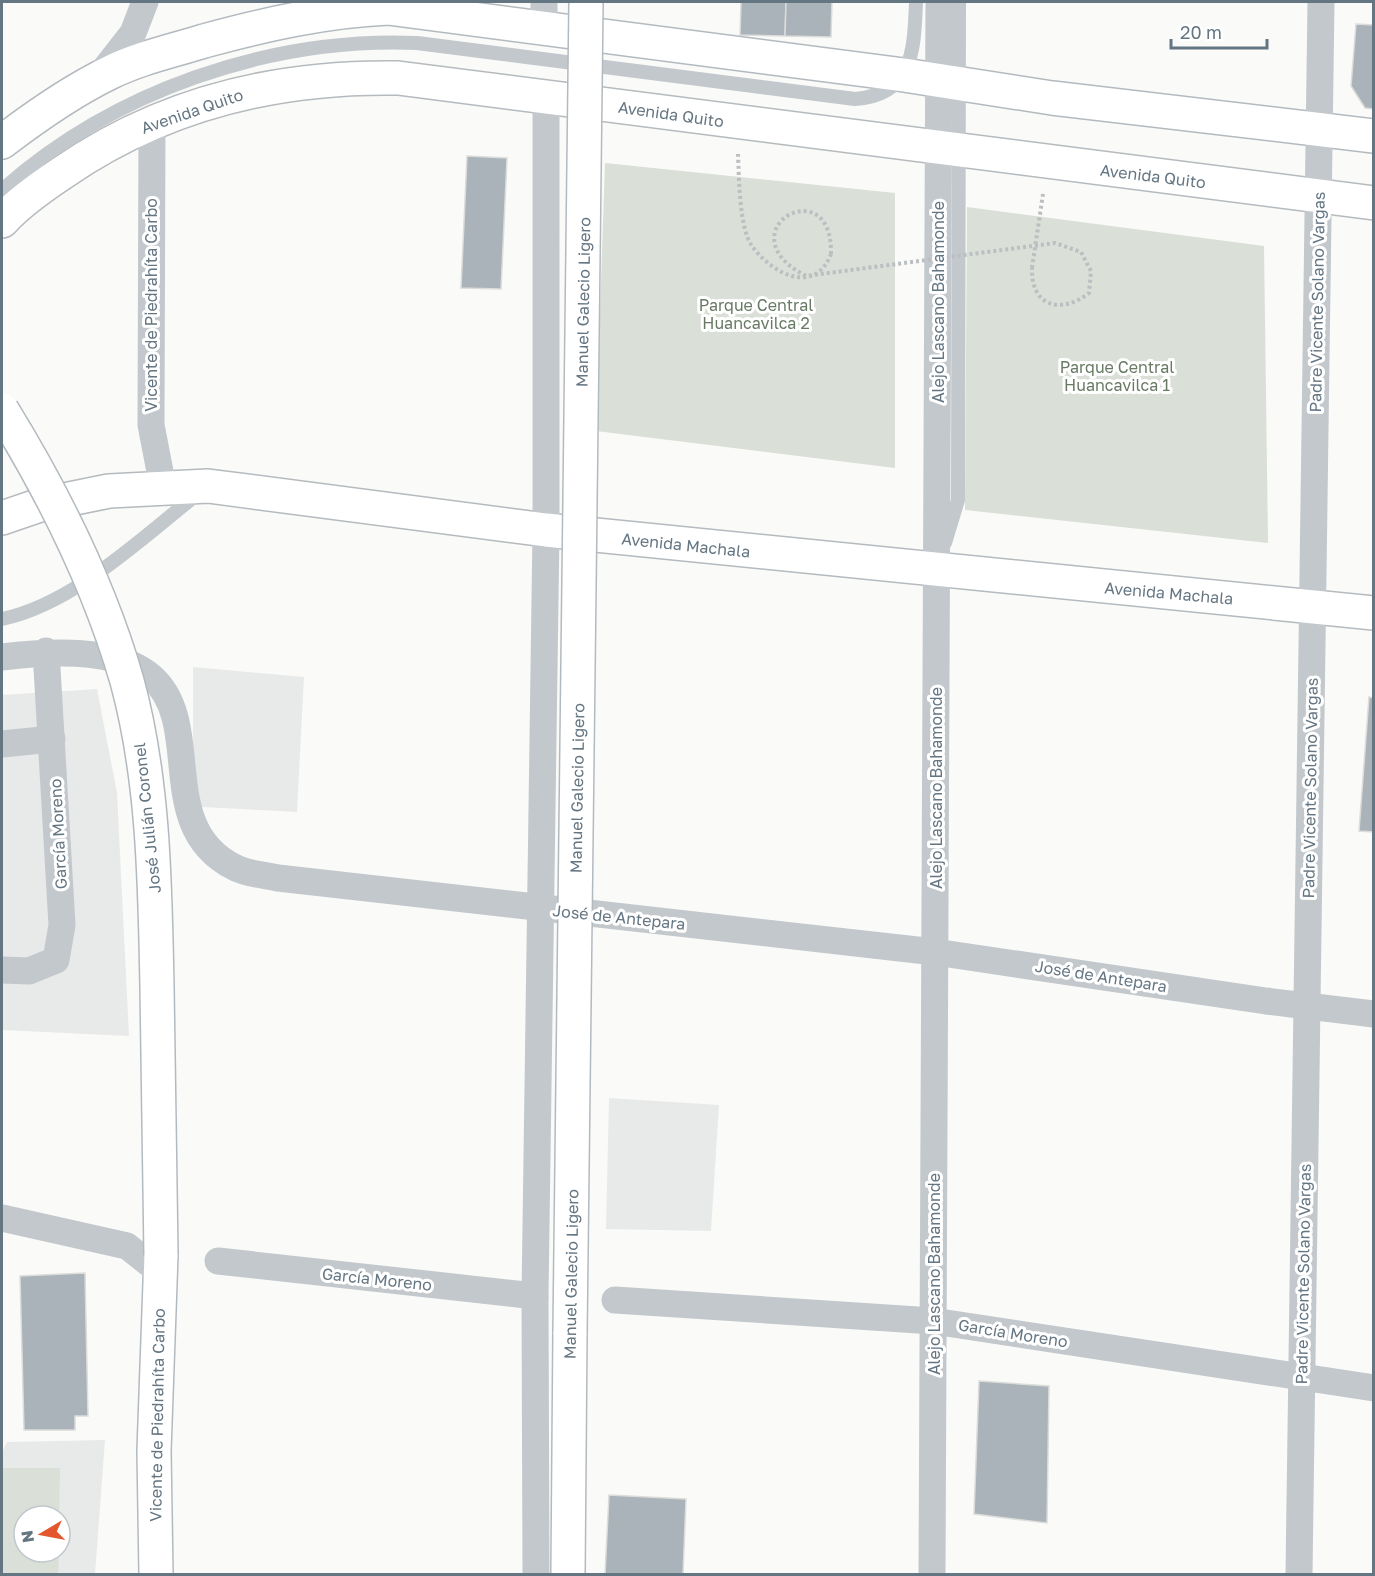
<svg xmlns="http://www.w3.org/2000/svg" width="1375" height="1576" viewBox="0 0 1375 1576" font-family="'Golos Text',sans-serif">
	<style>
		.built { fill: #e8e9e9; fill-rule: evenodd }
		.green { fill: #dadfd7 }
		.building { fill: #aab3b9; stroke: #dcdcda; stroke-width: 1.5 }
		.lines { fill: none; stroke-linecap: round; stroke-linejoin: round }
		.secondary-casing { stroke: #b3babf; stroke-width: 36 }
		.primary-casing { stroke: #b5babe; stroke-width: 36 }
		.path { stroke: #bbbfc2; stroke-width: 4; stroke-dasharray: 3 3; stroke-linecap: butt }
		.service { stroke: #c3c8cc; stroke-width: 14 }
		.minor { stroke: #c3c8cc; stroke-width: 27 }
		.secondary { stroke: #fff; stroke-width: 33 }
		.primary { stroke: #fff; stroke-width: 33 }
		.secondary-bridge-casing { stroke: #b3babf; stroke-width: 36; stroke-linecap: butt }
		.path-bridge { stroke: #bbbfc2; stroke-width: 4; stroke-dasharray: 3 3; stroke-linecap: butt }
		.secondary-bridge { stroke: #fff; stroke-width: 33 }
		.labels { text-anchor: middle; stroke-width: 6; stroke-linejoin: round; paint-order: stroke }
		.street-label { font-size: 16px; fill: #657683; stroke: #fff }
		.park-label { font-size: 16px; fill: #687a64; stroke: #fff }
	</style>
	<rect width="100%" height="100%" fill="#fafaf8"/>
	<!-- built -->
	<g class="built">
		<polygon points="193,667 304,677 297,812 202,807 193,790"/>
		<polygon points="97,689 117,793 129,1036 2,1030 2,695"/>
		<polygon points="609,1098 719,1105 711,1231 606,1229"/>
		<path d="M105,1440L95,1574H2V1452L7,1442ZM24,1516H60V1552H24Z"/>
	</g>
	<!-- green -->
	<g class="green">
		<polygon points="605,163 895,193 895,468 596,431"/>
		<polygon points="967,207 1264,246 1268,543 965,510"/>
		<polygon points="2,1468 60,1468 59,1516 24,1516 24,1552 59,1552 58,1574 2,1574"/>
	</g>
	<!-- building -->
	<g class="building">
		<polygon points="741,2 786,2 785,36 740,35"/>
		<polygon points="786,2 832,2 831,37 785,36"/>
		<polygon points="1356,24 1374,25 1374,109 1365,108 1351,86"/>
		<polygon points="467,156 507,158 501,289 461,288"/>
		<polygon points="1369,697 1374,698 1374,832 1359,831"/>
		<polygon points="85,1273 88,1416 75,1416 75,1430 24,1430 20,1276"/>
		<polygon points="979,1381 1049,1386 1047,1523 974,1514"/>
		<polygon points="609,1495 686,1499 683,1574 605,1574"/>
	</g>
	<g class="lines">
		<defs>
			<g id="secondary">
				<path d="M2,142C36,116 70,92 109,73C139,58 172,51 204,41C266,24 325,11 388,8L904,75L1052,98L1374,136"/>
				<polyline points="156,1574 154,1451 161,1255"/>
				<polyline points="568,1574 570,1332"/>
			</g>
			<g id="primary">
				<path d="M2,221C18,203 41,187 62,173C163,103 276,76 398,78L1374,203"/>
				<polyline points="2,518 40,505 109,491 208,486 546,530 1374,613"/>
			</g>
		</defs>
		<!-- secondary casing -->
		<use href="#secondary" class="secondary-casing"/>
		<!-- primary casing -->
		<use href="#primary" class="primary-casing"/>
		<!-- path -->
		<g class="path">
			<path d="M738,154C739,176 739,228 752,246C772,274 815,296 831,254"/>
			<polyline points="1032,268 1043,194"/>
		</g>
		<!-- service -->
		<g class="service">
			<path d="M2,190C113,91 269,37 417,43L855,99C914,95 914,49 916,2"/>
			<polyline points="945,543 958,500 959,2"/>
			<path d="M2,619C74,604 143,537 200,492"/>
		</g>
		<!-- minor -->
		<g class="minor">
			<polyline points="544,27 544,2"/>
			<polyline points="97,79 133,33 145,2"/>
			<polyline points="152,121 151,425 163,487"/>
			<path d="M2,657C275,623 119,809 234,867C246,874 265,875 278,878L935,952L1266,1001L1374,1014"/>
			<polyline points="2,744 52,739"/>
			<polyline points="2,970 29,971 56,960 62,925 46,651"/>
			<polyline points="2,1218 127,1246 160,1272"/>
			<polyline points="218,1261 535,1296"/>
			<polyline points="615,1300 933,1321 1374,1388"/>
			<polyline points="536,1574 535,1296 546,530 546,98"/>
			<polyline points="932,1574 939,2"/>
			<polyline points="1299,1574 1321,2"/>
		</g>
		<!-- secondary -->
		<use href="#secondary" class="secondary"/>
		<!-- primary -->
		<use href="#primary" class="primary"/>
		<defs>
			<g id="secondary-bridge">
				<path d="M2,410C55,496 99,584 127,681C154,780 155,886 157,987C158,1077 160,1166 161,1255"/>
				<polyline points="570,1332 586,2"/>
			</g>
		</defs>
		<!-- secondary-bridge casing -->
		<use href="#secondary-bridge" class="secondary-bridge-casing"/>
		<!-- path-bridge -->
		<path class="path-bridge" d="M831,254C833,167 721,232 806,276L1055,243L1081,252L1091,271L1089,293C1062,314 1031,308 1032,268"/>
		<!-- secondary-bridge -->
		<use href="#secondary-bridge" class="secondary-bridge"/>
	</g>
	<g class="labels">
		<!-- street labels -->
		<g class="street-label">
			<text transform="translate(192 111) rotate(-19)" y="6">Avenida Quito</text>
			<text transform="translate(671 114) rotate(8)" y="6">Avenida Quito</text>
			<text transform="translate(1153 176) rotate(7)" y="6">Avenida Quito</text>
			<text transform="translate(583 302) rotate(-89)" y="6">Manuel Galecio Ligero</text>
			<text transform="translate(938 302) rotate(-90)" y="6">Alejo Lascano Bahamonde</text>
			<text transform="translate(1317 302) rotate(-89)" y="6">Padre Vicente Solano Vargas</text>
			<text transform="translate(151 305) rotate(-90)" y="6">Vicente de Piedrahíta Carbo</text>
			<text transform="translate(686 545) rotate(6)" y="6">Avenida Machala</text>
			<text transform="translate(1169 593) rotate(5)" y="6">Avenida Machala</text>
			<text transform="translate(577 788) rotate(-89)" y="6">Manuel Galecio Ligero</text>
			<text transform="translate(936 788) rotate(-90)" y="6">Alejo Lascano Bahamonde</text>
			<text transform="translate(1310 788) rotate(-89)" y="6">Padre Vicente Solano Vargas</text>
			<text transform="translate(147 818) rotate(-96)" y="6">José Julián Coronel</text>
			<text transform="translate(58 834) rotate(-93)" y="6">García Moreno</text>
			<text transform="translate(619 917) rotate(6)" y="6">José de Antepara</text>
			<text transform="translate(1101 976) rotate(9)" y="6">José de Antepara</text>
			<text transform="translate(571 1274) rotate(-89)" y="6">Manuel Galecio Ligero</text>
			<text transform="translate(934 1274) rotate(-90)" y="6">Alejo Lascano Bahamonde</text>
			<text transform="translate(1303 1274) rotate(-89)" y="6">Padre Vicente Solano Vargas</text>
			<text transform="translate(377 1279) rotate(6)" y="6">García Moreno</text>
			<text transform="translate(1013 1333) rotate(9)" y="6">García Moreno</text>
			<text transform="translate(157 1415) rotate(-89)" y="6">Vicente de Piedrahíta Carbo</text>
		</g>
		<!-- park labels -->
		<g class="park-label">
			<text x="756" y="311">Parque Central<tspan x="756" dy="18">Huancavilca 2</tspan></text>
			<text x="1117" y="373">Parque Central<tspan x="1117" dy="18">Huancavilca 1</tspan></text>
		</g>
	</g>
	<!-- border -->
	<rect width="1375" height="1576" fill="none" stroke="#657683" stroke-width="6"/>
	<!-- north arrow -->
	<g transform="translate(42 1534) rotate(260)"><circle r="28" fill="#ffffff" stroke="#c1c8cd" stroke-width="1.5"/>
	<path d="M0-4.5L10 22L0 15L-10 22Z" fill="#e4572e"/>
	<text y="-9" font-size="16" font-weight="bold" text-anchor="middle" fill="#657683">N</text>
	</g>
	<!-- scale -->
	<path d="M1171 39v9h96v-9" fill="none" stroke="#657683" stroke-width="3"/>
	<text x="1180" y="39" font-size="18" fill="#657683" stroke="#ffffff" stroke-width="4.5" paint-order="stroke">20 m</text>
</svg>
